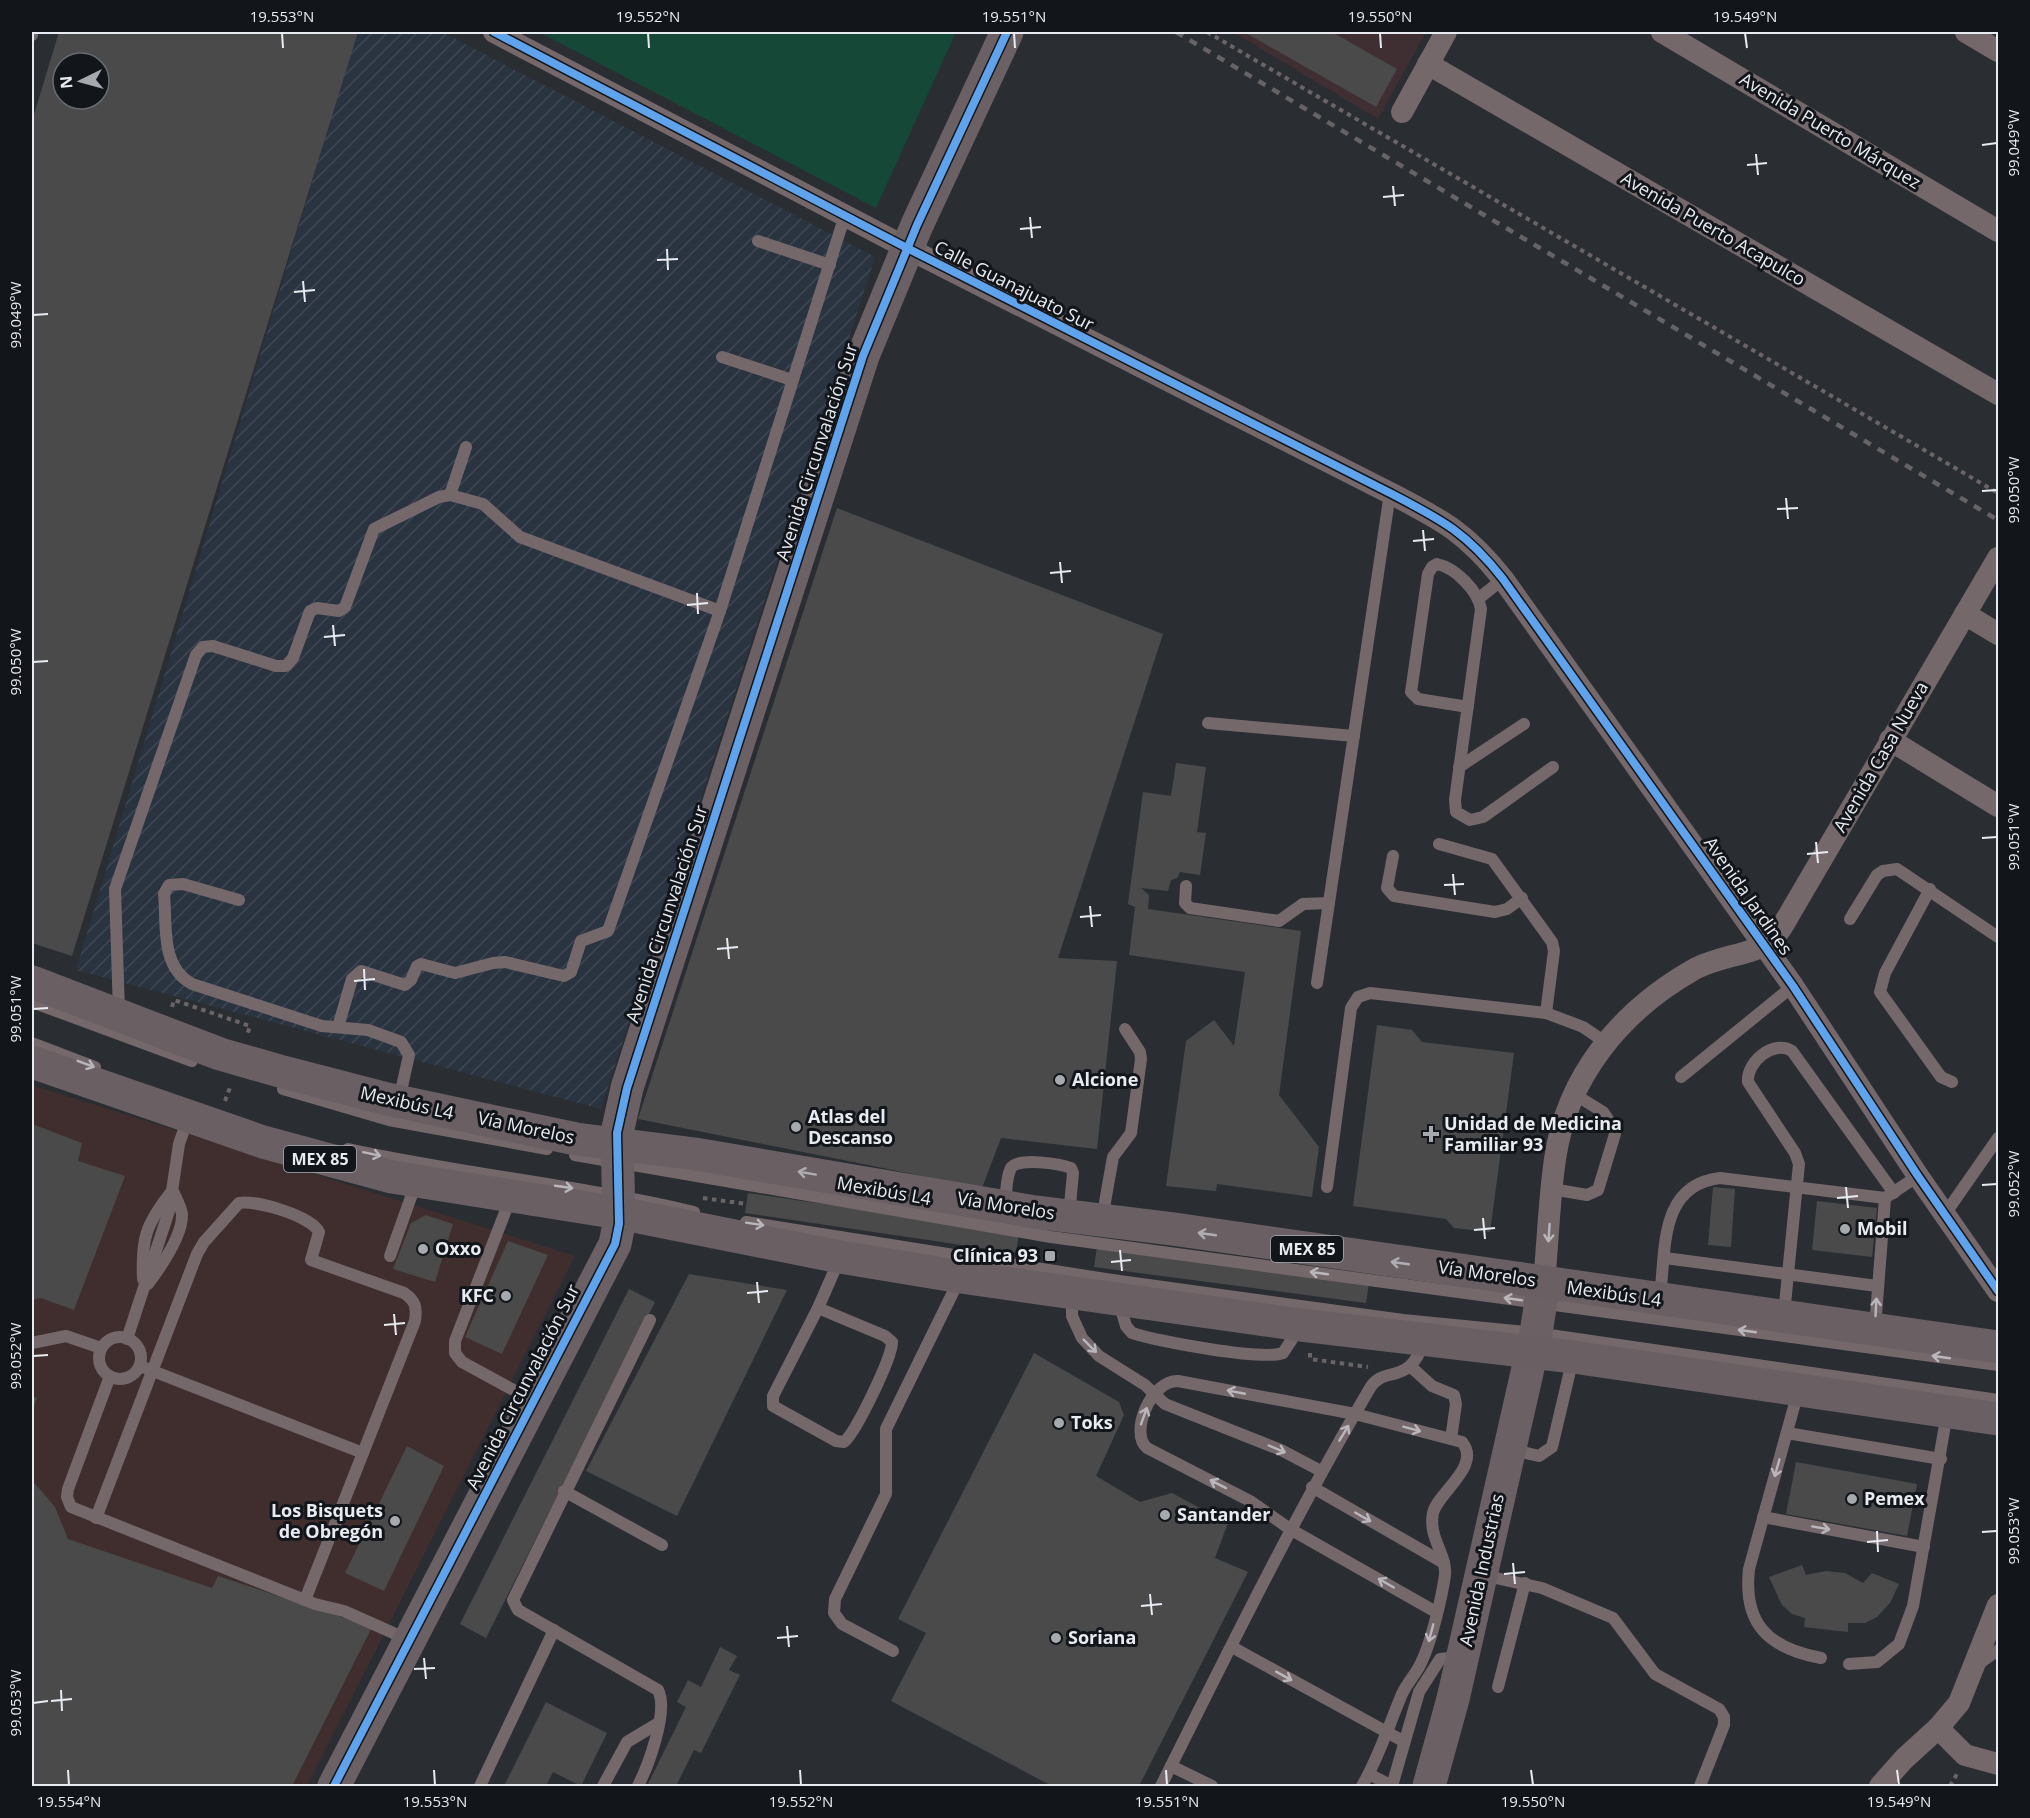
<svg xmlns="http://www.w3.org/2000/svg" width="2030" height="1818" viewBox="0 0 2030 1818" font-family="'Open Sans',sans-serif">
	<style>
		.commercial { fill: #3f2e2d }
		.industrial { fill: url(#industrial-furrows) }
		.education { fill: #3f2e32 }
		.pitch { fill: #154836 }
		.building { fill: #4a4a4b; fill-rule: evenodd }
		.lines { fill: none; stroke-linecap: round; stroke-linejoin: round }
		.path { stroke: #6b6467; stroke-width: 4; stroke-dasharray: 4.5 4.5; stroke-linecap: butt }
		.lane { stroke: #75686b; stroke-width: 12 }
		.street { stroke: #75686b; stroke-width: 22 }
		.secondary { stroke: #6b6165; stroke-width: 33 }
		.primary { stroke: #6a6064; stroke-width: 33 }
		.rail { stroke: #666366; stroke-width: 4.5; stroke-dasharray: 8 8; stroke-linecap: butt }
		.cycleway-casing { stroke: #121519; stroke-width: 11 }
		.cycleway { stroke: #60a3ed; stroke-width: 8 }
		.oneway { stroke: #bab7bc }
		.oneway2 { stroke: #afadb2 }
		.ticks { fill: none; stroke: #e8ecf2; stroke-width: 2 }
		.poi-dot { fill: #a6aaaf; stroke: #121519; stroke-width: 2 }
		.labels { text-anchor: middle; stroke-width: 6; stroke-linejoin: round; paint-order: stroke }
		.shield { fill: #121519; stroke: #a8acb1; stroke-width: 1.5 }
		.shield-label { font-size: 16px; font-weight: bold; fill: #e8ecf2 }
		.street-label { font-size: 18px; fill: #e8ecf2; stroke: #121519 }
		.poi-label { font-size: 18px; font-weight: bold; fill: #e8ecf2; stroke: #121519; text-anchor: start }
		.neatline { fill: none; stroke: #e8ecf2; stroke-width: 2 }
		.ticks-label { font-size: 15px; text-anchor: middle; fill: #e8ecf2 }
	</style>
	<defs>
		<pattern id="industrial-furrows" width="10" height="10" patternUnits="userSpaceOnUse" patternTransform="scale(1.5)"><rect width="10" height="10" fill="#2a3340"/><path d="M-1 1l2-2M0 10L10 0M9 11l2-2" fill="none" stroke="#3f4753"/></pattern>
	</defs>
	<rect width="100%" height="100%" fill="#2a2e32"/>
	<!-- commercial -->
	<polygon class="commercial" points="32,1085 575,1256 307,1786 32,1786"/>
	<!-- industrial -->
	<polygon class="industrial" points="357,32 442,32 875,257 601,1109 76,970"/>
	<!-- education -->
	<polygon class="education" points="1233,32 1426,32 1378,119"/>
	<!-- pitch -->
	<polygon class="pitch" points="539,32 956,32 876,208"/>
	<!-- building -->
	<g class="building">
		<path d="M59,32H358L72,956L32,943V121ZM63,63H99V99H63Z"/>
		<polygon points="1244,32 1332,32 1397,69 1376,107"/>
		<polygon points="837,508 1163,634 1058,958 1117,961 1097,1149 1001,1138 982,1188 638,1119"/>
		<polygon points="1176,763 1206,767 1197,832 1206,833 1200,875 1180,872 1177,878 1171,880 1168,891 1141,888 1149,895 1148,909 1301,931 1279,1095 1319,1147 1312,1197 1217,1184 1216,1191 1166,1186 1186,1041 1214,1020 1234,1046 1245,972 1129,955 1135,907 1128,904 1143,792 1171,796"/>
		<polygon points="1377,1025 1412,1030 1422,1042 1514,1053 1490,1232 1454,1228 1446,1219 1353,1206"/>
		<polygon points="32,1124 82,1143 78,1161 125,1176 74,1310 41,1298 32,1300"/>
		<polygon points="1713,1187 1735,1189 1731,1247 1708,1245"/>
		<polygon points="748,1193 1019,1233 1016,1253 745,1213"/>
		<polygon points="1817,1201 1877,1208 1872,1257 1812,1250"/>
		<polygon points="426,1215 453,1224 435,1282 393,1269 411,1223"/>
		<polygon points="508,1241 548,1255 502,1354 465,1337"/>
		<polygon points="1097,1247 1369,1283 1366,1303 1094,1267"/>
		<polygon points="689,1274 787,1290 677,1516 586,1471"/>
		<polygon points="629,1289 655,1302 486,1638 460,1624"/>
		<polygon points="1034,1353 1119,1402 1124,1415 1096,1476 1140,1502 1172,1493 1228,1523 1215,1558 1248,1572 1139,1786 1052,1786 891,1701 926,1633 898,1619"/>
		<polygon points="32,1396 37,1398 32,1412"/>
		<polygon points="407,1446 444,1466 384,1591 345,1573"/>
		<polygon points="1796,1462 1917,1484 1907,1536 1786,1514"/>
		<polygon points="32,1480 55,1507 68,1539 212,1588 218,1576 372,1627 292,1786 32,1786"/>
		<polygon points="1802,1565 1806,1575 1826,1571 1845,1573 1863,1583 1872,1573 1899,1584 1890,1603 1877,1617 1865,1623 1848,1623 1848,1632 1804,1627 1805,1618 1792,1614 1782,1605 1769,1577"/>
		<polygon points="720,1647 737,1656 729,1670 740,1675 701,1753 694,1750 676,1786 647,1786 686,1707 677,1702 688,1680 701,1687"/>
		<polygon points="546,1702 607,1733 581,1786 553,1772 546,1786 504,1786"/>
	</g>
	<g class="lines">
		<!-- path -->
		<g class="path">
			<polyline points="1207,32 1998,493"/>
			<polyline points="172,1007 174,1000 250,1026 247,1035"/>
			<polyline points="225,1101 231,1085"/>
			<polyline points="703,1198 746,1204"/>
			<polyline points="1310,1353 1310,1359 1368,1367"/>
			<polyline points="1950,1786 1957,1774"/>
		</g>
		<!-- lane -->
		<g class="lane">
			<polyline points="32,35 32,32"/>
			<polyline points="758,241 830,265"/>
			<polyline points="722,357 792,380"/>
			<polyline points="450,495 466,447"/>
			<polyline points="1478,599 1503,579"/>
			<path d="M1468,707L1418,699L1411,692L1428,574L1432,567L1437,564C1456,568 1478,591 1481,609L1455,800L1456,812L1470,820L1483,817L1553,767"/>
			<polyline points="1208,723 1354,736"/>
			<polyline points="1459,767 1524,724"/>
			<polyline points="1439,844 1492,859 1552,942 1554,951 1546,1013"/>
			<polyline points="1393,856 1387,888 1394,896 1495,912 1507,909 1522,898"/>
			<polyline points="1186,886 1185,903 1190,908 1279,921 1303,904 1329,903"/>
			<polyline points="1930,889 1885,973 1880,992 1941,1077 1952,1082"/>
			<path d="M239,900L183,884L169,885L164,894C167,925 160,967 192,984L322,1026L368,1030L401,1042L409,1055L399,1100"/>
			<polyline points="1850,919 1877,875 1883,871 1897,869 1998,937"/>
			<polyline points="1317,983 1390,493"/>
			<polyline points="32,1002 192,1061"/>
			<polyline points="119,1012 115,889 196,655 203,647 213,646 276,666 286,666 293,658 310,611 317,608 339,611 345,607 374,529 439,497 450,495 483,504 520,537 720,611"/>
			<polyline points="338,1027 352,979 361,971 405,985 411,980 417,966 421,964 455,973 493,963 505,962 564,976 571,972 581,941 608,931 720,611 845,215"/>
			<polyline points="32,1043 95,1067"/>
			<polyline points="1681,1077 1793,986"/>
			<polyline points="283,1089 389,1120 547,1149"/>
			<path d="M348,1149C463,1174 579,1185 694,1212"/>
			<polyline points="575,1155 1051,1237 1998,1365"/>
			<polyline points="1327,1187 1351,1008 1358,997 1370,993 1546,1013 1583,1027 1605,1042"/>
			<polyline points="1552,1189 1587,1195 1598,1190 1615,1134 1614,1128 1603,1112 1574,1094"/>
			<polyline points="511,1197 455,1341 455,1353 462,1362 532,1400"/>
			<path d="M1005,1206C1006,1195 1006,1177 1011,1168C1017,1157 1061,1164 1071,1168L1073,1173L1069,1216"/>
			<polyline points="1945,1214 1998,1138"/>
			<polyline points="1102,1219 1113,1157 1131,1133 1141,1059 1140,1052 1125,1029"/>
			<polyline points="746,1222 1112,1280 1403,1320 1536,1333 1998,1400"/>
			<polyline points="390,1256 416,1183"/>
			<polyline points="1665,1258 1877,1286"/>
			<path d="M143,1279C141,1238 146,1224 172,1191"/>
			<path d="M148,1284C160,1268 183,1235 182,1214C181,1207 176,1198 173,1191"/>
			<polyline points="1072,1295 1072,1316 1082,1338 1099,1356 1145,1385 1165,1404 1281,1450 1321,1471"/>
			<path d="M1660,1296C1666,1249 1659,1185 1720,1178L1885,1198L1918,1176"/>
			<path d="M1119,1302L1126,1326L1132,1333C1158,1341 1261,1361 1283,1353L1300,1327"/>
			<path d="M818,1308L885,1336L892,1342C892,1358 856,1432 844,1442L836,1441L773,1406V1396Z"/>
			<polyline points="818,1308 839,1260"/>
			<path d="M1784,1314L1799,1164L1795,1153L1748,1082C1746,1062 1774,1039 1792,1051L1894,1193"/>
			<polyline points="1875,1328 1885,1198"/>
			<circle cx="120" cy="1358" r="21"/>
			<polyline points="127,1339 169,1211 179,1144 188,1118"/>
			<polyline points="32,1343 66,1336 101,1348"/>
			<polyline points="140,1366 363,1453"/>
			<polyline points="1410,1366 1432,1386 1454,1395 1456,1404 1451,1439"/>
			<polyline points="110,1376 68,1489 67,1497 71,1507 315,1604 344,1611 409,1640"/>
			<path d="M1798,1392L1749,1569C1743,1624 1768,1648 1821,1658"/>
			<polyline points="1787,1433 1941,1459"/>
			<polyline points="1509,1449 1539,1456 1552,1447 1573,1358"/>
			<polyline points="1312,1487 1444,1563"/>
			<polyline points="564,1491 662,1545"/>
			<polyline points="1763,1517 1924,1547"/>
			<path d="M96,1518L197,1254L204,1242L239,1203C257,1200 311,1216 319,1232L311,1260L404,1293C416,1301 417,1308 415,1321L305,1600"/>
			<polyline points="1482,1575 1542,1588 1613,1618 1655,1674 1719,1709 1724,1717 1724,1725 1700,1786"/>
			<polyline points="1232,1647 1403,1741"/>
			<polyline points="893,1651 842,1624 834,1613 835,1599 886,1494 886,1429 960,1278"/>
			<polyline points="1849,1664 1877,1662 1899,1644 1913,1606 1947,1414"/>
			<polyline points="1976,1666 1998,1650"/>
			<polyline points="1498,1687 1525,1583"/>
			<polyline points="1171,1766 1212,1786"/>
			<polyline points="1369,1774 1392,1786"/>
			<polyline points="480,1786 554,1630"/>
			<polyline points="603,1786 627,1742 657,1724"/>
			<path d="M638,1786C648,1766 669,1711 658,1690L518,1610L513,1600L650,1320"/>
			<path d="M1161,1786C1228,1652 1294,1517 1370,1388C1384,1364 1410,1388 1424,1340"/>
			<path d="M1362,1786C1379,1757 1389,1725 1402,1694C1407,1683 1416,1674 1421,1663C1431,1643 1442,1597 1445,1575C1447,1554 1428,1538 1433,1513C1438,1492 1482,1466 1462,1442L1355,1414L1178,1381C1151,1380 1129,1433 1147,1448L1250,1501L1290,1529L1436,1612"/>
			<polyline points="1392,1786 1419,1692 1440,1659 1461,1657"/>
		</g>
		<!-- street -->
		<g class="street">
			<path d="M494,32L907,248L1390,493C1442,520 1466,532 1503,579L1793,986L1918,1176L1998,1291"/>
			<polyline points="1662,32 1998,231"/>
			<polyline points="1966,32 1998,51"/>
			<polyline points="1428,64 1998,394"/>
			<polyline points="1402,112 1446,32"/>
			<polyline points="1965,614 1998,634"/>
			<polyline points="1890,740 1998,806"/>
			<path d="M1544,1282C1548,1241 1549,1200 1555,1159C1567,1076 1621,1011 1693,970C1714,957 1755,954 1769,942C1780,933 1786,920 1793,908L1998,558"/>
			<polyline points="1938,1728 1965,1755 1998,1764"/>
			<polyline points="1880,1786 1904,1759 1938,1728 1959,1703 1998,1605"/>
		</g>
		<!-- secondary -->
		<g class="secondary">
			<polyline points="334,1786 615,1244 619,1224 617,1133 627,1088 863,356 917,225 1007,32"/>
			<polyline points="1429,1786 1453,1699 1536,1333 1544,1282"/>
		</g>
		<!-- primary -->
		<g class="primary">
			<polyline points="32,982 220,1054 283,1072 387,1099 576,1139 695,1154 1035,1212 1173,1229 1998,1347"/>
			<polyline points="32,1062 263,1142 392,1177 619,1213 840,1257 961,1277 1301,1325 1573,1357 1998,1419"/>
		</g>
		<!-- rail -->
		<polyline class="rail" points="1176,32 1998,520"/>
		<defs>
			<g id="cycleway">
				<path d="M494,32L907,248L1390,493C1442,520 1466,532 1503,579L1793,986L1918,1176L1998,1291"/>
				<polyline points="334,1786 615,1244 619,1224 617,1133 627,1088 863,356 917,225 1007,32"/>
			</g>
		</defs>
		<!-- cycleway casing -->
		<use href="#cycleway" class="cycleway-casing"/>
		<!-- cycleway -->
		<use href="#cycleway" class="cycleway"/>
	</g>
	<!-- one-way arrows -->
	<defs><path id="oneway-shaft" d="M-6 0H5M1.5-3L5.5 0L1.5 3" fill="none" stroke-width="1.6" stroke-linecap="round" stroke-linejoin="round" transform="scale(1.5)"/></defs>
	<g class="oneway">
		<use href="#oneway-shaft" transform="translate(86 1064) rotate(21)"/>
		<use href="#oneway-shaft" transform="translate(372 1154) rotate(12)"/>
		<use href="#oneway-shaft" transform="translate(564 1187) rotate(8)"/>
		<use href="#oneway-shaft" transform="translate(755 1224) rotate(9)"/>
		<use href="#oneway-shaft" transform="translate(1549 1233) rotate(94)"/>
		<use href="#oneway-shaft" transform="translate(1319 1273) rotate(-172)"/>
		<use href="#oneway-shaft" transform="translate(1513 1299) rotate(-172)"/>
		<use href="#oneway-shaft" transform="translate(1876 1307) rotate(-87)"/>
		<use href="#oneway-shaft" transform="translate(1747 1331) rotate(-172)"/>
		<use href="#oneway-shaft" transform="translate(1090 1346) rotate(45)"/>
		<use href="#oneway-shaft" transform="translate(1941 1357) rotate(-172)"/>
		<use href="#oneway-shaft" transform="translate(1236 1392) rotate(-169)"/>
		<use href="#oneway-shaft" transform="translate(1144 1416) rotate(-70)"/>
		<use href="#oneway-shaft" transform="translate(1412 1429) rotate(15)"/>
		<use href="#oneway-shaft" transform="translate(1344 1433) rotate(-59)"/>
		<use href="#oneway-shaft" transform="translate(1277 1449) rotate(23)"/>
		<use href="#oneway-shaft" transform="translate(1777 1468) rotate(106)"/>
		<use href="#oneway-shaft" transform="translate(1218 1484) rotate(-153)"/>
		<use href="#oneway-shaft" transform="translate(1363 1517) rotate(30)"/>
		<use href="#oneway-shaft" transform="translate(1821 1528) rotate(10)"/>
		<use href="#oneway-shaft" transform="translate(1386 1583) rotate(-150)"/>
		<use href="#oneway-shaft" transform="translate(1431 1633) rotate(105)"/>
		<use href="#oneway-shaft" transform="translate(1284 1676) rotate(29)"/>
	</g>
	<g class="oneway2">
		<use href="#oneway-shaft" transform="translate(807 1173) rotate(-170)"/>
		<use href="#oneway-shaft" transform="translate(1207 1234) rotate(-172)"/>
		<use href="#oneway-shaft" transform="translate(1400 1263) rotate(-172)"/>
	</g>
	<!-- ticks -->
	<path class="ticks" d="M282,33L283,48M648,33L649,48M1014,33L1015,48M1380,33L1381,48M1745,33L1747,48M1982,145L1997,143M1756,154L1758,175M1747,165L1767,163M1393,186L1395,206M1383,197L1404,195M1030,217L1032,238M1020,229L1041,227M667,249L668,270M657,260L678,259M303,281L305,302M294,292L315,290M33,315L48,314M1982,491L1997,490M1786,498L1788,519M1777,509L1798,508M1423,530L1425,551M1413,541L1434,539M1060,562L1062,583M1050,573L1071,571M697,593L698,614M687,605L708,603M333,625L335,646M324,637L345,635M33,662L48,661M1982,838L1997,837M1816,842L1818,863M1807,854L1828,852M1453,874L1455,895M1444,885L1464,884M1090,906L1092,927M1080,917L1101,915M727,938L729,959M717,949L738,947M364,969L365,990M354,981L375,979M33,1009L48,1008M1982,1185L1997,1184M1846,1187L1848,1208M1837,1198L1858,1196M1483,1218L1485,1239M1474,1230L1495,1228M1120,1250L1122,1271M1111,1262L1131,1260M757,1282L759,1303M747,1293L768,1291M394,1314L396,1335M384,1325L405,1323M33,1356L48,1355M1877,1531L1878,1552M1982,1532L1997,1531M1867,1542L1888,1540M1513,1563L1515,1584M1504,1574L1525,1572M1150,1594L1152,1615M1141,1606L1162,1604M787,1626L789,1647M777,1638L798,1636M424,1658L426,1679M414,1669L435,1668M61,1690L62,1711M51,1701L72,1699M33,1703L48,1701M68,1770L69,1785M434,1770L435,1785M800,1770L801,1785M1166,1770L1167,1785M1531,1770L1533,1785M1897,1770L1899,1785"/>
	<!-- markers -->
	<g class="poi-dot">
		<circle cx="1060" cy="1080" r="6"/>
		<circle cx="796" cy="1127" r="6"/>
		<path d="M1428 1125h6v6h6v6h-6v6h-6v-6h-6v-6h6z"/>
		<circle cx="1845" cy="1229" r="6"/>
		<circle cx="423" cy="1249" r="6"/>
		<rect x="1044" y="1250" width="12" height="12" rx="3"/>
		<circle cx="506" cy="1296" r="6"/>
		<circle cx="1059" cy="1423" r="6"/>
		<circle cx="1852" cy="1499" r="6"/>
		<circle cx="1165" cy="1515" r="6"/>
		<circle cx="395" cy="1521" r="6"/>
		<circle cx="1056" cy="1638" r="6"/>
	</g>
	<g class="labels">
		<!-- shield labels -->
		<g class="shield">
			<rect x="284" y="1146" width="72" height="26" rx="4.5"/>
			<rect x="1271" y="1236" width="72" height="26" rx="4.5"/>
		</g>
		<g class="shield-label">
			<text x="320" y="1165">MEX 85</text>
			<text x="1307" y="1255">MEX 85</text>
		</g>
		<!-- street labels -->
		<g class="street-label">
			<text transform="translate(1830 131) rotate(31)" y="6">Avenida Puerto Márquez</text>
			<text transform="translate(1713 229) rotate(30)" y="6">Avenida Puerto Acapulco</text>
			<text transform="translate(1014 286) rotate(27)" y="6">Calle Guanajuato Sur</text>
			<text transform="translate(817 452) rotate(-72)" y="6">Avenida Circunvalación Sur</text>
			<text transform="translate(1881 757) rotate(-60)" y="6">Avenida Casa Nueva</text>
			<text transform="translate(1748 896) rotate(55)" y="6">Avenida Jardines</text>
			<text transform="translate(667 914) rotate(-72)" y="6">Avenida Circunvalación Sur</text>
			<text transform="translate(407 1103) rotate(13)" y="6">Mexibús L4</text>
			<text transform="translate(526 1128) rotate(12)" y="6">Vía Morelos</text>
			<text transform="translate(884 1191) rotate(10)" y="6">Mexibús L4</text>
			<text transform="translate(1006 1206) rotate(9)" y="6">Vía Morelos</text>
			<text transform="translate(1487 1274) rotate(8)" y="6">Vía Morelos</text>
			<text transform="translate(1614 1294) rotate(8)" y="6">Mexibús L4</text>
			<text transform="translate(523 1387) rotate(-63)" y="6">Avenida Circunvalación Sur</text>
			<text transform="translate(1482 1570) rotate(-78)" y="6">Avenida Industrias</text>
		</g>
		<!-- poi labels -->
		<g class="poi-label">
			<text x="1072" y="1086">Alcione</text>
			<text x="808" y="1123">Atlas del<tspan x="808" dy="21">Descanso</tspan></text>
			<text x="1444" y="1130">Unidad de Medicina<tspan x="1444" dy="21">Familiar 93</tspan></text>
			<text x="1857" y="1235">Mobil</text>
			<text x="435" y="1255">Oxxo</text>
			<text x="1038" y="1262" text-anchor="end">Clínica 93</text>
			<text x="494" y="1302" text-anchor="end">KFC</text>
			<text x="1071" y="1429">Toks</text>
			<text x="1864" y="1505">Pemex</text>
			<text x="383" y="1517" text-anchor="end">Los Bisquets<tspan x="383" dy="21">de Obregón</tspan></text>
			<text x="1177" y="1521">Santander</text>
			<text x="1068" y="1644">Soriana</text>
		</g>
	</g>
	<!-- border -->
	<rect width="2030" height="1818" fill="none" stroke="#121519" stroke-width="66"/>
	<!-- north arrow -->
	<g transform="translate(81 81) rotate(265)"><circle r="28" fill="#121519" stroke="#686b70" stroke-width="1.5"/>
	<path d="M0-4.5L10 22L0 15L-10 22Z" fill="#a6aaaf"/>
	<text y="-9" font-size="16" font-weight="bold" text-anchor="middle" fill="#e8ecf2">N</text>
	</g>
	<rect x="33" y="33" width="1964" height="1752" class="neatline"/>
	<g class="ticks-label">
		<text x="282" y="22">19.553°N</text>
		<text x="648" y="22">19.552°N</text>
		<text x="1014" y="22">19.551°N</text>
		<text x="1380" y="22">19.550°N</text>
		<text x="1745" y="22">19.549°N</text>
		<text transform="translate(2014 143) rotate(-90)" y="5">99.049°W</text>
		<text transform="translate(16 315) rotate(-90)" y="5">99.049°W</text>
		<text transform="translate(2014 490) rotate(-90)" y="5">99.050°W</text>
		<text transform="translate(16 662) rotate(-90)" y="5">99.050°W</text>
		<text transform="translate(2014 837) rotate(-90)" y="5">99.051°W</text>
		<text transform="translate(16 1009) rotate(-90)" y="5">99.051°W</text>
		<text transform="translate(2014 1184) rotate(-90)" y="5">99.052°W</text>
		<text transform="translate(16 1356) rotate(-90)" y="5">99.052°W</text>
		<text transform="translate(2014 1531) rotate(-90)" y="5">99.053°W</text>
		<text transform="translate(16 1703) rotate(-90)" y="5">99.053°W</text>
		<text x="69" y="1807">19.554°N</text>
		<text x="435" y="1807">19.553°N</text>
		<text x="801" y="1807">19.552°N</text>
		<text x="1167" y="1807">19.551°N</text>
		<text x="1533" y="1807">19.550°N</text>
		<text x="1899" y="1807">19.549°N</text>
	</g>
</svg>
